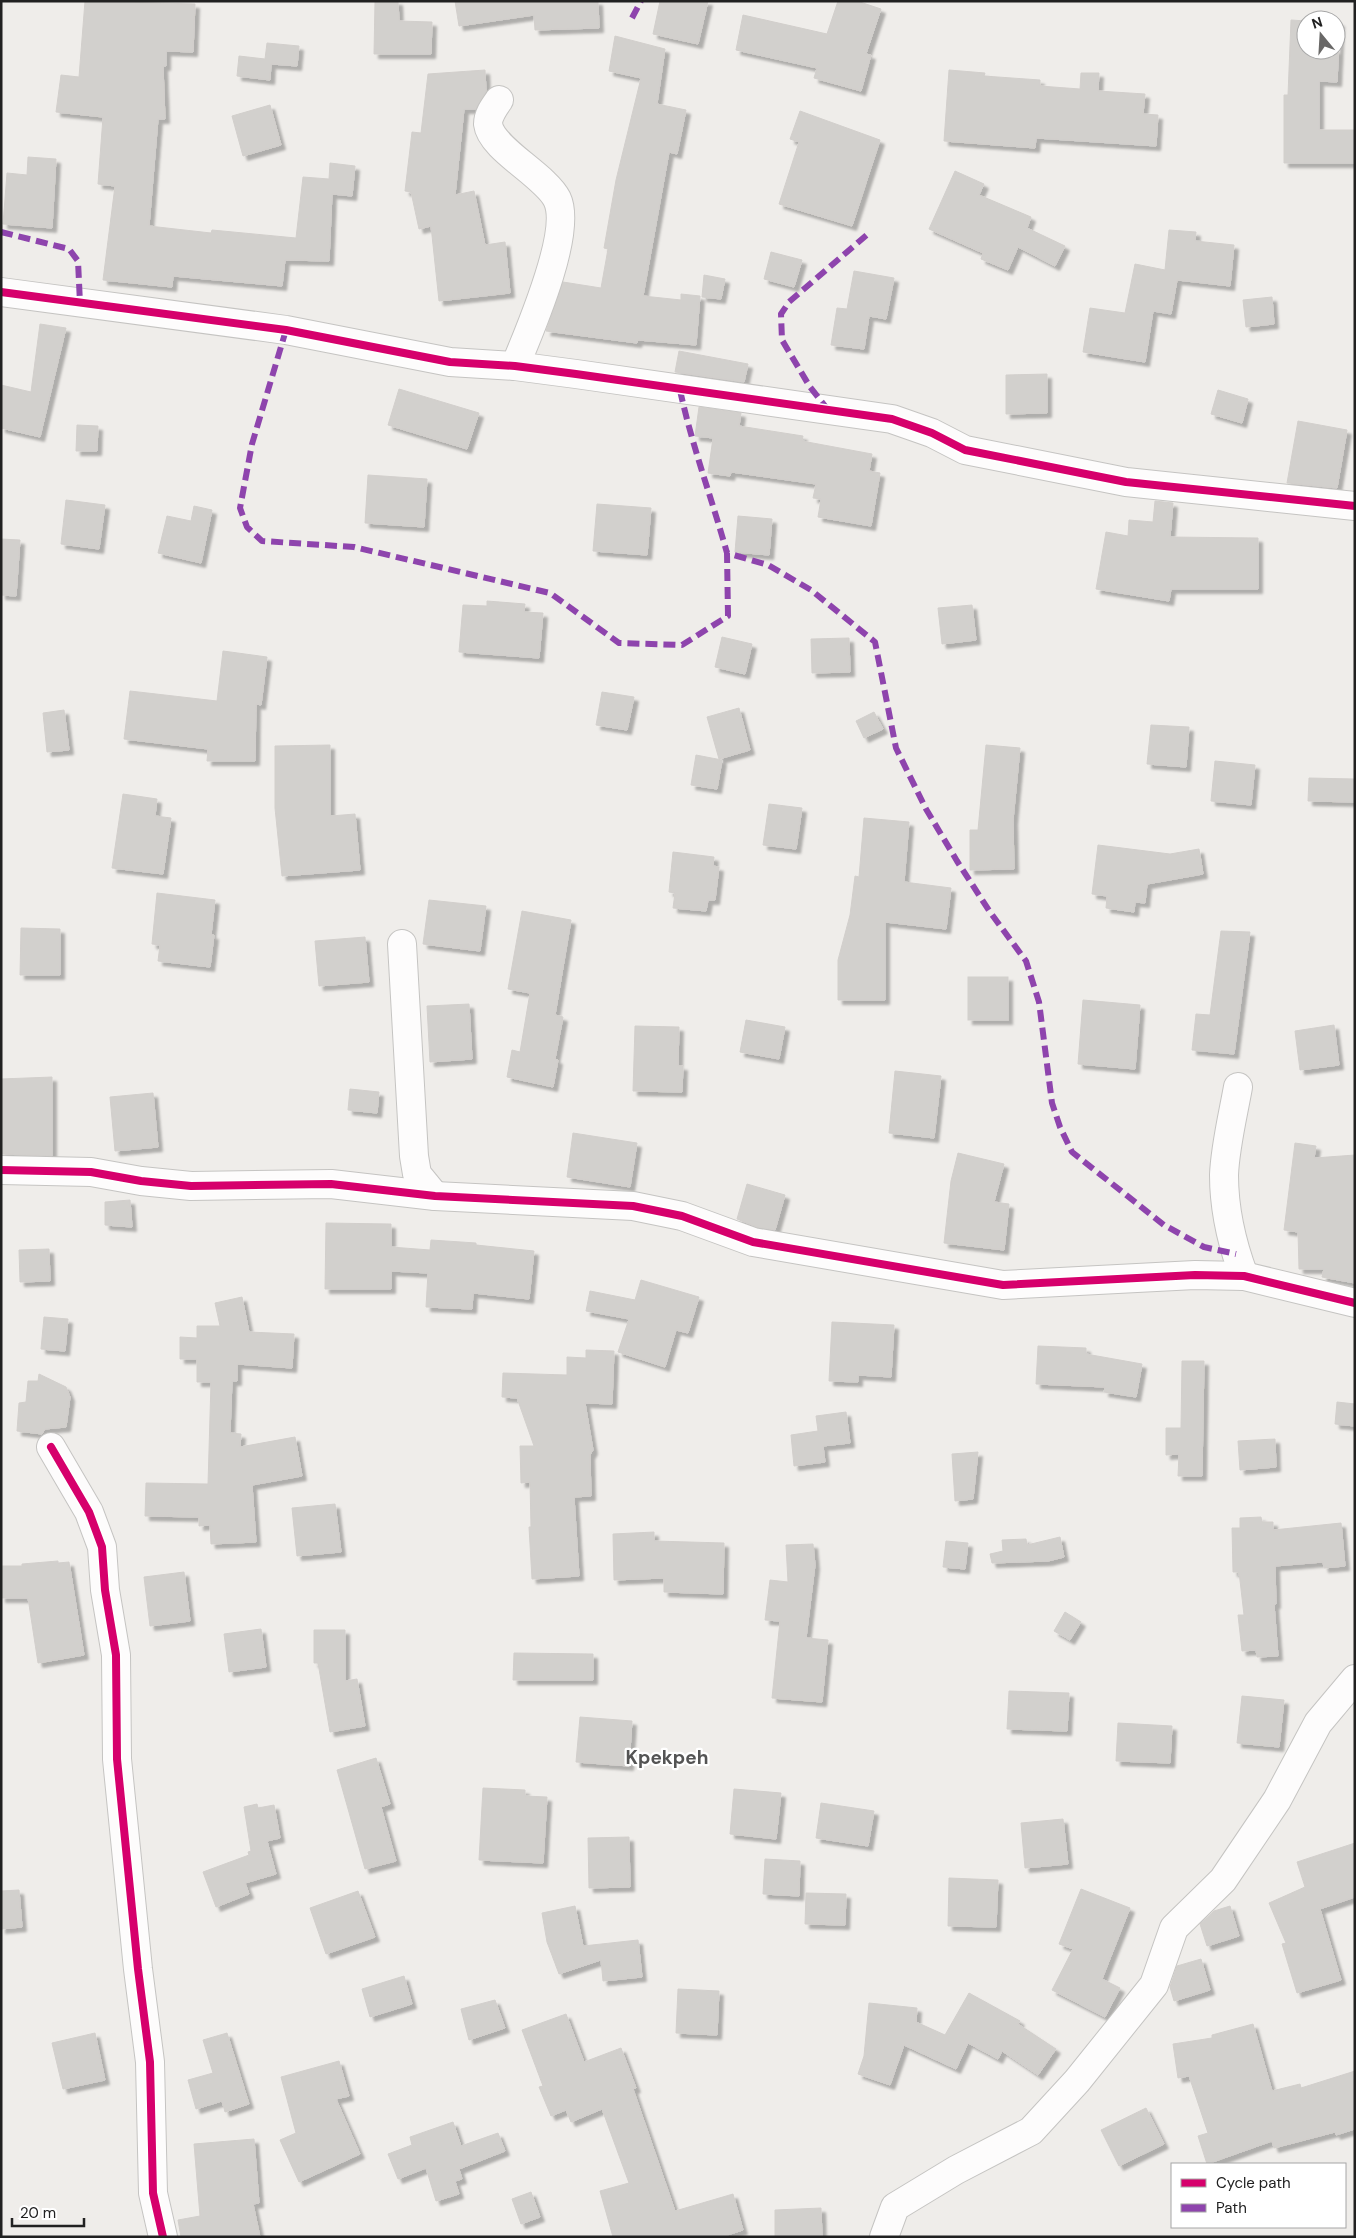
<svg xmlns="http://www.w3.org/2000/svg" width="1356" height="2238" viewBox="0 0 1356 2238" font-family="'DM Sans',sans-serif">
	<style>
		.building { fill: #d2d0cd; stroke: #d2cfcc; filter: url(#shadow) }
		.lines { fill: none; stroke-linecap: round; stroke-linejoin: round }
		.minor-casing { stroke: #c5c4c2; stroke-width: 30 }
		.minor { stroke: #fdfcfc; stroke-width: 28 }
		.quiet { stroke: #8e44ad; stroke-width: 6; stroke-dasharray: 12 6; stroke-linecap: butt }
		.cycleway-casing { stroke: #fff; stroke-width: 11 }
		.cycleway { stroke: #d6006c; stroke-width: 8 }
		.labels { text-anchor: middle; stroke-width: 4.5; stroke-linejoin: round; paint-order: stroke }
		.neighbourhood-label { font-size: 19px; font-weight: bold; fill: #545454; stroke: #fff }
	</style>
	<defs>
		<filter id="shadow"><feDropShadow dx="4.5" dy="4.5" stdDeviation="1" flood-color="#0004"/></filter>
	</defs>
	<rect width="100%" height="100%" fill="#efedea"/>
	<!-- building -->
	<g class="building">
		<polygon points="85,1 195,4 193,52 166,51 166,66 163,66 165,119 158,119 149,226 211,233 212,230 296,238 303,177 329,179 330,163 355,166 352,196 332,194 329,261 285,260 282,286 173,276 172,287 103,280 115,186 98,184 103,117 56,112 61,75 79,77"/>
		<polygon points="375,1 398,1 399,21 432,22 431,54 374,54"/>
		<polygon points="455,1 598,1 599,28 535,30 534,15 459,26"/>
		<polygon points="660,1 708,1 698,44 653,34"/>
		<polygon points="838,1 857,1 881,9 866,54 871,55 861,91 814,78 817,68 736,50 743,15 827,34"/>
		<polygon points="1291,20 1306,21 1306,50 1336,50 1336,22 1340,22 1337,82 1319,81 1319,130 1355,130 1354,163 1284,163 1284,95 1288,95"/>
		<polygon points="615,36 665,49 657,104 686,110 677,154 669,152 643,296 681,300 681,294 700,296 696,345 638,340 637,343 546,331 563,282 601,288 608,249 604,248 616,180 641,78 609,71"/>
		<polygon points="267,43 299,46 297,66 271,64 270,80 237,76 239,56 265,59"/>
		<polygon points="485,70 486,91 476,109 464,109 455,195 474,191 485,245 505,242 510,293 439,301 431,226 419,229 411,192 405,191 412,132 421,133 428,74"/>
		<polygon points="949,70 985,73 984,76 1040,80 1040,86 1080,89 1081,73 1099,73 1098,91 1145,94 1143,114 1158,115 1156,146 1036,138 1035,148 944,141"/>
		<polygon points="270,105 281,145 243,156 232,116"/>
		<polygon points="800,111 880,140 852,226 779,204 799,142 790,139"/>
		<polygon points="28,157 56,159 52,228 3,224 7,173 27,175"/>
		<polygon points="955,171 984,184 979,195 1031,217 1027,228 1065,246 1055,266 1018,247 1008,270 981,259 983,253 929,229"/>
		<polygon points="1169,230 1196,232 1195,241 1234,245 1230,286 1177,280 1171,314 1153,311 1145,362 1083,352 1090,308 1125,313 1135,264 1165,270"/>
		<polygon points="771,252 802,260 794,287 764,279"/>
		<polygon points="854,271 894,278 886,319 869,316 864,349 831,345 837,308 847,309"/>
		<polygon points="704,275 725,279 721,299 702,297"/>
		<polygon points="1272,297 1274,324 1246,327 1243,300"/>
		<polygon points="40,324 66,328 40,437 1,428 1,385 31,392"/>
		<polygon points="679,351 748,364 744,382 675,372"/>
		<polygon points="1047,374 1047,413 1006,414 1006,375"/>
		<polygon points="399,389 479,413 467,449 388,425"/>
		<polygon points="1218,390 1248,399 1242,423 1211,414"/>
		<polygon points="699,407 741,413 739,426 803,436 802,441 872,454 869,471 880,473 871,526 818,517 821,499 813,498 816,484 731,472 730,476 708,473 713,438 695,436"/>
		<polygon points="1298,421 1347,430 1337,488 1287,483"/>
		<polygon points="77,425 98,426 97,451 76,451"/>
		<polygon points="368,475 427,479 424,527 365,523"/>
		<polygon points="66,500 105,505 99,549 61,544"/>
		<polygon points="1155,501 1173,503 1170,537 1258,538 1258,589 1171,589 1169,601 1096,589 1106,532 1128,536 1129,520 1153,522"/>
		<polygon points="597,504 651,508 647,555 593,551"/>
		<polygon points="194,506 212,510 201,563 158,553 167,516 191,521"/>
		<polygon points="738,516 772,519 769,555 735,552"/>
		<polygon points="1,539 20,540 16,596 1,595"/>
		<polygon points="487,601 525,604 524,612 543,613 539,658 459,652 463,605 487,606"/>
		<polygon points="972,605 976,640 942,644 938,608"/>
		<polygon points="722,637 752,644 745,674 715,667"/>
		<polygon points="849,638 850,672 812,673 811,639"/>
		<polygon points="223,651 267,657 261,705 256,704 255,761 207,761 208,749 124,739 130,691 217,701"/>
		<polygon points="602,692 634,697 627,730 596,725"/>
		<polygon points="739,708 750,750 719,759 707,717"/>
		<polygon points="64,710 69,750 47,752 43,713"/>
		<polygon points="874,712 883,729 864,738 856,721"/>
		<polygon points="1151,725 1189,727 1186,767 1147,764"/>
		<polygon points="330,745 330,816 355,814 360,870 282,876 275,808 275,746"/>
		<polygon points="986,745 1020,748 1013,820 1014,869 970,870 970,830 978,830"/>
		<polygon points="696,755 722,760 717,789 691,785"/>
		<polygon points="1215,761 1255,765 1251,805 1211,801"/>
		<polygon points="1309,778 1355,779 1355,802 1308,801"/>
		<polygon points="123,794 157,799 155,816 171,818 163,874 112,868"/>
		<polygon points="769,804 802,808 796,849 763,845"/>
		<polygon points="864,818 909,822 904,882 951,888 946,929 885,922 885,1000 838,1000 838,960 850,915 855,876 859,877"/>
		<polygon points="1098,845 1170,854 1199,849 1203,874 1147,884 1145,903 1135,902 1134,912 1106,908 1107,896 1092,894"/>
		<polygon points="673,852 714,857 713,866 719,867 715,900 708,900 706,911 673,908 675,893 669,892"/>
		<polygon points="157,893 215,900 211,935 214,935 210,967 158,961 160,945 152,944"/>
		<polygon points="429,900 486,906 480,951 423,944"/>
		<polygon points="522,911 571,920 555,1015 563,1017 555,1059 558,1060 553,1087 507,1077 512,1050 520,1052 530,993 508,989"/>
		<polygon points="21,928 60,929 60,975 20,975"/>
		<polygon points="1221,931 1250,932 1234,1054 1192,1050 1196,1014 1210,1015"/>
		<polygon points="365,937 369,982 319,986 315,941"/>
		<rect x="968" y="977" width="40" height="43"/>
		<polygon points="1083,1000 1140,1005 1135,1069 1078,1064"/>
		<polygon points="469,1004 472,1059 430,1062 427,1006"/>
		<polygon points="746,1020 785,1027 779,1059 740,1052"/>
		<polygon points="1334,1025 1339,1065 1300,1070 1295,1031"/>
		<polygon points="635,1026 679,1027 678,1066 683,1066 682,1092 633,1091"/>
		<polygon points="895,1071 941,1076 934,1138 889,1133"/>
		<polygon points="52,1077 52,1156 1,1154 1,1079"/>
		<polygon points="350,1089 379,1092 377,1113 348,1110"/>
		<polygon points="153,1093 158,1147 115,1151 110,1097"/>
		<polygon points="573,1133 637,1143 630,1187 567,1177"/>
		<polygon points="1295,1143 1316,1146 1314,1158 1355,1155 1355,1283 1322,1277 1324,1269 1299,1269 1298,1232 1284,1230"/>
		<polygon points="958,1153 1004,1164 994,1202 1009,1204 1004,1250 944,1243 951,1181"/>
		<polygon points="747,1184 785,1195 775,1230 757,1227 737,1219"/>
		<polygon points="130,1200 132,1227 105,1225 105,1202"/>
		<polygon points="326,1223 391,1224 391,1247 430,1250 431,1240 476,1243 476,1245 534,1251 529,1299 473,1293 472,1309 426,1307 428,1273 391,1271 391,1289 325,1289"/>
		<polygon points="49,1249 50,1281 20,1282 19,1250"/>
		<polygon points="641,1280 699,1297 688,1333 676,1330 665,1367 618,1352 629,1319 586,1311 590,1291 635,1300"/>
		<polygon points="242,1297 249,1332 294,1334 292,1368 237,1364 237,1381 232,1381 230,1433 241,1434 240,1447 295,1437 302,1476 252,1485 256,1542 211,1544 210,1525 199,1526 199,1517 145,1516 146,1483 208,1484 211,1382 197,1382 197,1359 180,1359 180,1337 197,1338 197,1326 220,1326 215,1303"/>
		<polygon points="44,1317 68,1319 65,1351 41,1349"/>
		<polygon points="832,1322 894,1325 891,1377 858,1375 858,1382 829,1381"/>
		<polygon points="1038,1346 1086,1348 1086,1354 1142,1364 1136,1397 1104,1392 1105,1387 1036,1384"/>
		<polygon points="586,1350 614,1351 612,1404 585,1403 593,1450 590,1455 591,1496 574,1497 579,1576 532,1579 529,1527 531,1527 530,1482 521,1483 520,1446 534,1446 517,1398 502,1397 503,1373 567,1375 567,1357 586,1358"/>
		<polygon points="1182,1361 1204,1361 1202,1476 1178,1476 1179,1454 1166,1455 1166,1428 1181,1428"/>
		<polygon points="39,1374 66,1387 70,1397 66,1427 45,1429 42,1434 17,1431 19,1403 26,1402 28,1381 38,1381"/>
		<polygon points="1337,1402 1355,1404 1355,1426 1335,1424"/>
		<polygon points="846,1412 850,1443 823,1446 825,1462 794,1466 791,1435 818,1431 816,1416"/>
		<polygon points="1275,1439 1276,1467 1240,1470 1238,1441"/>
		<polygon points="978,1452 973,1499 955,1501 952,1454"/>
		<polygon points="335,1504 341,1552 297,1556 292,1508"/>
		<polygon points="1261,1517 1262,1522 1273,1522 1273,1530 1341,1523 1345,1566 1324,1568 1323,1562 1275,1566 1276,1604 1274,1604 1278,1656 1257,1657 1256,1650 1242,1651 1238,1615 1244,1615 1239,1572 1233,1572 1232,1528 1240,1528 1240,1518"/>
		<polygon points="654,1532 654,1541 724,1543 723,1594 664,1592 664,1578 614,1580 613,1534"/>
		<polygon points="1060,1537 1064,1557 1048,1561 992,1563 990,1554 1003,1551 1002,1540 1026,1539 1027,1545"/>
		<polygon points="946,1541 968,1543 965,1569 943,1567"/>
		<polygon points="813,1544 815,1565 806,1638 828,1640 822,1702 772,1698 780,1621 765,1620 770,1580 788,1582 786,1545"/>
		<polygon points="58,1561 58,1563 69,1562 84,1655 38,1663 28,1598 1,1598 1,1566 22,1566 22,1564"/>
		<polygon points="184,1572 190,1621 150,1626 144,1577"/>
		<polygon points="1065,1612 1081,1622 1070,1640 1054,1631"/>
		<polygon points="261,1629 266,1667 229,1672 224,1634"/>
		<polygon points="314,1630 345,1630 345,1681 357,1679 365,1726 330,1732 318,1663 314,1663"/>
		<polygon points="514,1653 593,1654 593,1680 513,1680"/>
		<polygon points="1009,1691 1069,1693 1067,1731 1007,1729"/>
		<polygon points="1242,1696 1284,1700 1279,1747 1237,1743"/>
		<polygon points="580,1717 632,1721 629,1766 576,1762"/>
		<polygon points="1118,1723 1172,1726 1170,1763 1116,1761"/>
		<polygon points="376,1758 390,1804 381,1807 396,1861 365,1869 337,1770"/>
		<polygon points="483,1788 525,1790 525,1796 547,1797 543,1863 479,1860"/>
		<polygon points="734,1789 781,1793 776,1839 730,1834"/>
		<polygon points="821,1803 874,1811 868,1846 816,1838"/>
		<polygon points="257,1804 258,1808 274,1805 280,1838 267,1841 276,1874 245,1883 249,1894 216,1907 203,1872 249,1855 248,1852 251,1851 244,1807"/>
		<polygon points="1063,1819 1068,1864 1025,1868 1021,1823"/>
		<polygon points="629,1837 630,1887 589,1888 588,1838"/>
		<polygon points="1355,1843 1355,1897 1320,1909 1341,1980 1297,1993 1282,1944 1286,1943 1269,1903 1305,1887 1297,1862"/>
		<polygon points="765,1859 800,1861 799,1896 763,1894"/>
		<polygon points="949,1878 998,1880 996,1927 948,1926"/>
		<polygon points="1081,1889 1130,1908 1102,1979 1120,1988 1105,2017 1052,1990 1073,1949 1059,1944"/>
		<polygon points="19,1890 22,1927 1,1929 1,1891"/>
		<polygon points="358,1891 375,1937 326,1954 310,1908"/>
		<polygon points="806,1893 846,1894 845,1925 805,1924"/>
		<polygon points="575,1906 583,1946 638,1940 642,1977 603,1981 601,1960 559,1974 547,1942 542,1913"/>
		<polygon points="1230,1906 1239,1936 1207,1946 1200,1924 1214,1911"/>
		<polygon points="1201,1959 1210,1990 1174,2001 1170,1987 1177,1966"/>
		<polygon points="404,1976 412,2004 370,2017 362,1989"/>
		<polygon points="678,1989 719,1991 717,2035 676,2033"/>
		<polygon points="969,1993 1020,2021 1018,2024 1056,2049 1038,2075 1002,2051 998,2059 968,2043 956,2069 904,2045 890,2085 858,2074 864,2056 869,2003 917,2008 916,2022 945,2035"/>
		<polygon points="495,2000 505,2028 469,2040 461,2009"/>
		<polygon points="566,2014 584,2062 621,2048 636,2088 633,2089 675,2211 733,2194 743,2230 721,2237 613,2237 600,2191 629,2183 602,2109 571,2122 566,2110 551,2116 539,2087 543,2086 522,2030"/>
		<polygon points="1253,2024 1272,2091 1300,2084 1301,2088 1355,2071 1355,2129 1336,2135 1335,2132 1274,2148 1272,2141 1207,2164 1198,2136 1208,2133 1189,2076 1178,2078 1173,2044 1212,2038 1212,2035"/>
		<polygon points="95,2033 105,2080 63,2089 52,2043"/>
		<polygon points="227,2033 249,2104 225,2112 222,2101 196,2109 188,2080 213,2073 203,2040"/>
		<polygon points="339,2061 349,2096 336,2099 360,2154 299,2182 280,2140 296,2133 281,2077"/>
		<polygon points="1146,2108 1164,2144 1119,2166 1101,2130"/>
		<polygon points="453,2122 461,2146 498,2133 505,2151 459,2169 462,2179 455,2181 459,2194 436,2201 426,2168 398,2179 388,2154 412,2145 410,2137"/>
		<polygon points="254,2139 259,2203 253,2204 260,2237 181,2237 178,2220 200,2216 194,2144"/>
		<polygon points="531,2192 540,2217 521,2224 512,2199"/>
		<polygon points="821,2208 822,2237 775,2237 775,2210"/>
	</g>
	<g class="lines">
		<defs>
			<g id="minor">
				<path d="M499,100C494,107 488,115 488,124C491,149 545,175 557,199C573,232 529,332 515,366"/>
				<polyline points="1,292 286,330 450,362 515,366 576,374 892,419 932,433 965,450 1126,482 1355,506"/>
				<polyline points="402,944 414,1156 417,1174 435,1196"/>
				<path d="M1238,1087C1233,1115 1225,1147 1224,1175C1224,1209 1232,1244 1244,1276"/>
				<polyline points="1,1170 91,1172 141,1181 191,1186 331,1184 435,1196 633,1206 682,1216 753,1242 1003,1285 1195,1275 1244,1276 1355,1303"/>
				<polyline points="51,1447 89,1512 102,1547 105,1590 116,1655 117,1759 138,1969 150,2062 153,2193 163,2237"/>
				<polyline points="884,2237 895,2207 956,2170 1031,2131 1077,2081 1154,1985 1174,1928 1223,1880 1277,1800 1318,1723 1355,1679"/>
			</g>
		</defs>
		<!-- minor casing -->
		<use href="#minor" class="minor-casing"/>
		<!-- minor -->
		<use href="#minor" class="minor"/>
		<!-- quiet -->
		<g class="quiet">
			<polyline points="632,18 641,1"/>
			<polyline points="1,232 69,249 78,261 80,303"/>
			<polyline points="286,330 252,444 240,508 247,527 262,541 354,547 550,593 619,643 682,645 728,616 727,553 768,565 811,590 875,642 896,748 926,809 957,861 990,912 1026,961 1039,1002 1052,1103 1060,1127 1072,1152 1164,1225 1204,1247 1236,1254"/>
			<path d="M680,390C692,446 712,499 727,553"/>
			<polyline points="829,411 810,387 782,340 781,314 789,302 869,233"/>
		</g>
		<defs>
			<g id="cycleway">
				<polyline points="1,292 286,330 450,362 515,366 576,374 892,419 932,433 965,450 1126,482 1355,506"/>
				<polyline points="1,1170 91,1172 141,1181 191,1186 331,1184 435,1196 633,1206 682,1216 753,1242 1003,1285 1195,1275 1244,1276 1355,1303"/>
				<polyline points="51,1447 89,1512 102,1547 105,1590 116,1655 117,1759 138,1969 150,2062 153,2193 163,2237"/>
			</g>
		</defs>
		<!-- cycleway casing -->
		<use href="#cycleway" class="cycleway-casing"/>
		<!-- cycleway -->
		<use href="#cycleway" class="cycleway"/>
	</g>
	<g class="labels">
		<!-- neighbourhood labels -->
		<g class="neighbourhood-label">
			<text x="667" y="1764">Kpekpeh</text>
		</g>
	</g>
	<!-- border -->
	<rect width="1356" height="2238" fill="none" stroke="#212121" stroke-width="5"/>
	<!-- legend -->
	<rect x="1171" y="2163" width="175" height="65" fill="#ffffff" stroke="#a6a6a6"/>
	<rect x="1181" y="2179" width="25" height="8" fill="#d6006c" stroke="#a6a6a6"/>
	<text x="1216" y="2188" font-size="15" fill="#212121">Cycle path</text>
	<rect x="1181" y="2204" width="25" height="8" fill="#8e44ad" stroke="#a6a6a6"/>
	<text x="1216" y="2213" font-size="15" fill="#212121">Path</text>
	<!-- north arrow -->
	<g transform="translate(1321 35) rotate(342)"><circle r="24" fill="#ffffff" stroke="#a6a6a6"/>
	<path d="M0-4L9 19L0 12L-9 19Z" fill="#696867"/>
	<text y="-8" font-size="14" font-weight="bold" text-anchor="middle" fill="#212121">N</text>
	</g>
	<!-- scale -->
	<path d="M12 2218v8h72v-8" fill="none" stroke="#212121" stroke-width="2.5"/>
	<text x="20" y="2218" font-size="15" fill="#212121" stroke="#ffffff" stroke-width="4" paint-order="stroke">20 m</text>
</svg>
